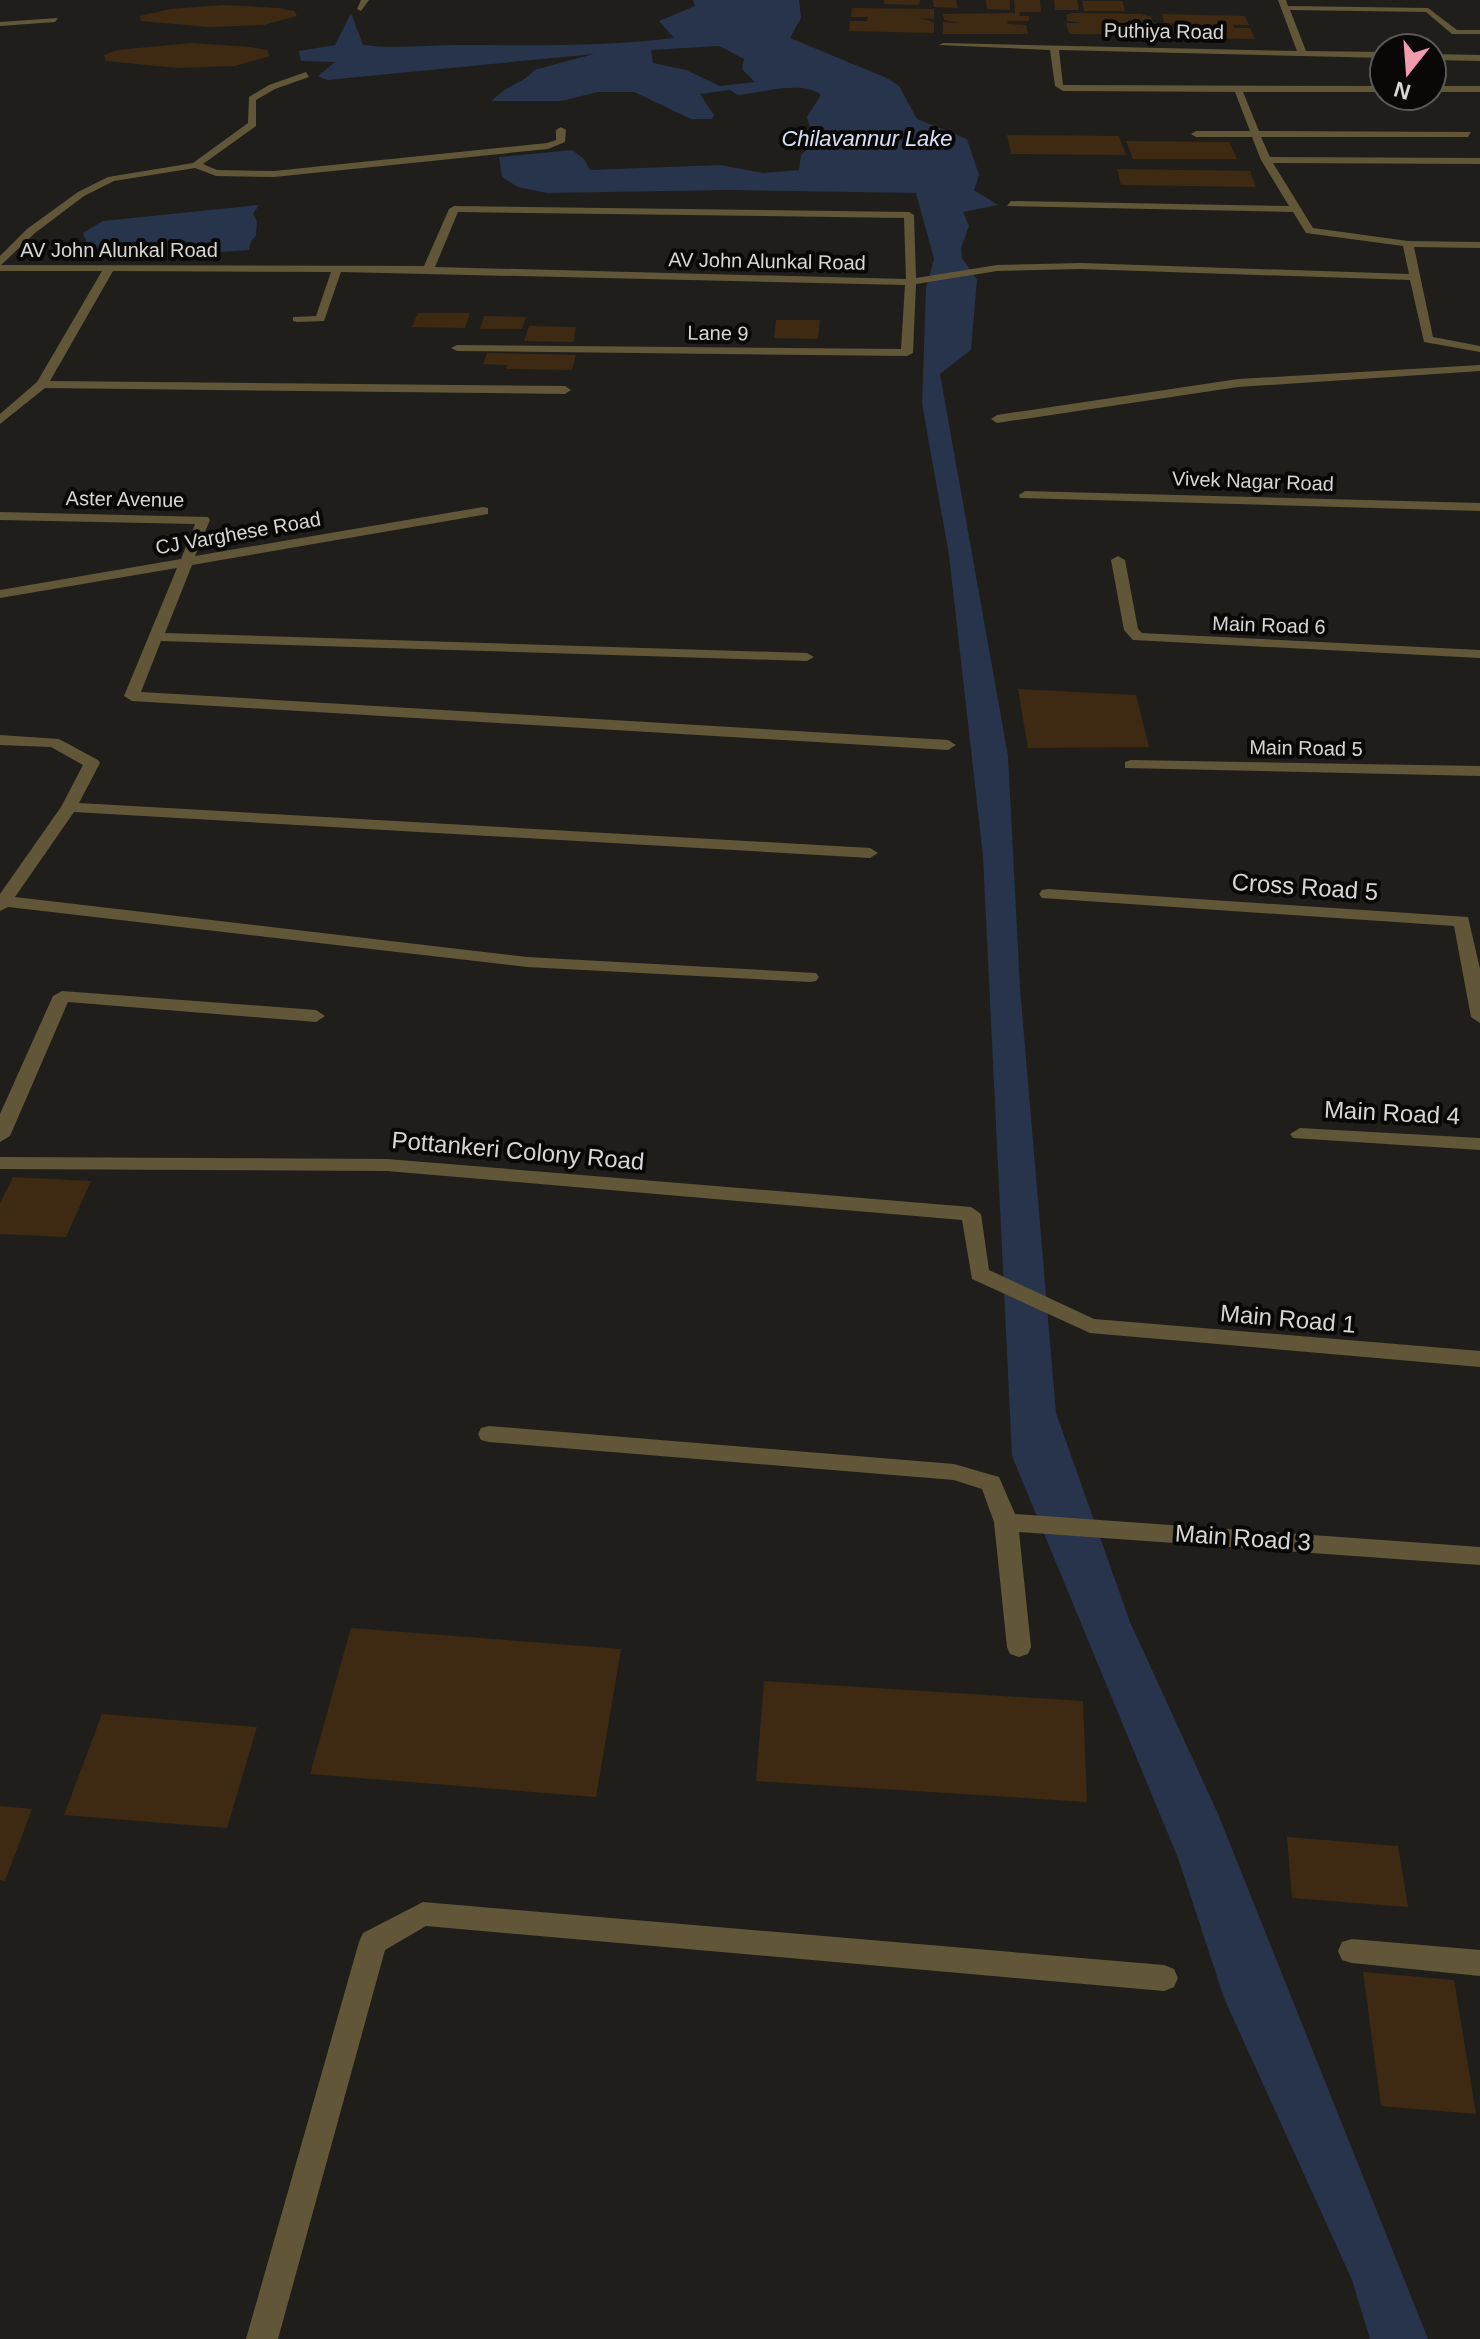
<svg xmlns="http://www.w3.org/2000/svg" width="1480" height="2339" viewBox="0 0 1480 2339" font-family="Helvetica,sans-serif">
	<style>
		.water { fill: #27344c; fill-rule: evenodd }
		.building { fill: #3e2a13 }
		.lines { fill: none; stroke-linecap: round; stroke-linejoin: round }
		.street { fill: #625638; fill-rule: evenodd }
		.labels { text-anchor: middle; stroke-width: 8; stroke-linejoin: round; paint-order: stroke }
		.far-street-label { font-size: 20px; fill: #d6d6d4; stroke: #090807 }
		.far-water-label { font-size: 22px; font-style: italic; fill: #d6e1f6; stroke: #090807 }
		.street-label { font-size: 24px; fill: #d6d6d4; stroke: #090807 }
	</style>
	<rect width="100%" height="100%" fill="#1f1e1b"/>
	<!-- water -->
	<g class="water">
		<path d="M693,0H799L801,18L790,38L887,78L899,86L917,119L967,139L979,175L974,190L998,205L963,212L969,226L961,248L962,258L977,280L971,350L940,374L1008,756L1020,988L1056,1413L1130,1622L1218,1814L1428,2339H1370L1352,2280L1224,1998L1178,1858L1012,1456L983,856L949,555L922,404L926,288L934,259L916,193L727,190L547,193L518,187L502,177L499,157L572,150L584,159L590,170L720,165L763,173L799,170L801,155L814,142L807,117L821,95C803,80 761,93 738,95L730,90L700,94L714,115L712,119H691L634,92H598L561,101H492C507,84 525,83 534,70L594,54L327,80L318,76L335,62L301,61L299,51L335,45L351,13L363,45C395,49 425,45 457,45C530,45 601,47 674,38L659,21L695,6ZM719,46L744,59L742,69L755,82L720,86L686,70L653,63L651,50Z"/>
		<polygon points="259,205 253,214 257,221 256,236 251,241 249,250 117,259 88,246 83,233 103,221"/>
	</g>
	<!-- building -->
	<g class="building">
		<polygon points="884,0 920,0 919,5 884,4"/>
		<polygon points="933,0 956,0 958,8 934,7"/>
		<polygon points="986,0 1010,0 1010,10 987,9"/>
		<polygon points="1014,0 1040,0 1041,12 1019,12 1020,16 1029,16 1029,21 1007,21 1008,24 1026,25 1028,34 943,34 943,22 959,23 944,20 943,14 1015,13"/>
		<polygon points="1054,0 1077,0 1079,10 1055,10"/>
		<polygon points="1082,1 1122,1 1125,11 1084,11"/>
		<polygon points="223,5 278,8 294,11 297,16 264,25 209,27 141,21 140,16 170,9"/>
		<polygon points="852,8 934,9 934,19 919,18 934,22 934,33 849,31 850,21 867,21 868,17 851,17"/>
		<polygon points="1072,13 1141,14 1151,17 1153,22 1131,22 1132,25 1150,25 1153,35 1069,34 1066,23 1082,23 1067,21 1066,15"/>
		<polygon points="1162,14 1245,16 1249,25 1233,25 1234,28 1250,28 1255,39 1168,37 1165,27 1182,27 1181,24 1164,23"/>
		<polygon points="192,43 250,47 267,50 270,56 235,66 177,68 106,61 104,55 117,50"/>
		<polygon points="1007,135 1119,136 1126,155 1011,154"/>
		<polygon points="1126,141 1229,142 1237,159 1133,159"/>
		<polygon points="1117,169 1250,171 1256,187 1121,185"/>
		<polygon points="418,313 470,313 465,328 412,327"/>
		<polygon points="484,316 526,317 522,329 480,329"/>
		<polygon points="776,320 820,320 818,339 774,338"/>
		<polygon points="529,326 576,327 573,342 524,341"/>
		<polygon points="487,353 576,355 572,370 506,369 507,365 483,364"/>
		<polygon points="1018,689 1136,695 1149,747 1028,748"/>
		<polygon points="13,1177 91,1181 66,1237 0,1234 0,1203"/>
		<polygon points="351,1628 621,1649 596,1797 310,1774"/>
		<polygon points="764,1681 1083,1701 1087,1802 756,1781"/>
		<polygon points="102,1714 257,1727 227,1828 64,1815"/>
		<polygon points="0,1806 32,1809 5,1881 0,1880"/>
		<polygon points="1287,1837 1398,1846 1408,1907 1292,1898"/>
		<polygon points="1363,1972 1454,1980 1476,2114 1381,2106"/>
	</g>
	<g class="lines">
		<!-- street -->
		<g class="street">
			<polygon points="361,0 369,0 361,11 357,9"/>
			<path d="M1278,0H1286L1288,6L1428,8L1457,30H1480V34H1452L1426,12L1290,10L1306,51L1384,52V58L1059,50L1063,85L1384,86V92H1243L1259,131L1471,132L1468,137H1261L1270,157L1480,158V164L1273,163L1313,228L1408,241L1480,242V248L1414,247L1433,337L1480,346V352L1424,342L1410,280L1081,269L997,271L916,284L913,353L907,356L457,351L451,348L457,345L901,349L905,285L341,272L324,321L297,322L293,321V317L316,316L331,272L113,271L50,381L565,386L571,390L565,394L45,388L0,424V414L37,382L102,271H0V256L27,229L78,192L108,177L193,163L248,123L249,97L269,85L306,72L309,77L275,89L256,100V126L203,164L217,170L274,171L547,143L556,140V130L561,127L566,130L565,142L548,149L274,177L216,176L195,168L114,181L84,196L35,233L1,265L424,266L449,209L454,206L909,212L914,215L916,278L997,265L1081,263L1409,274L1403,246L1306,233L1293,212L1007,206L1011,201L1289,206L1261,160L1252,137H1196L1191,134L1196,131H1250L1235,92L1063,91L1055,86L1050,50L939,45L943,43L1297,51ZM458,212L904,218L906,279L435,267Z"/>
			<polygon points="58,18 55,22 0,26 0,22"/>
			<polygon points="1432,54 1480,55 1480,61 1432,60"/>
			<rect x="1432" y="86" width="48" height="6"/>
			<polygon points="1480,365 1480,371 1238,387 997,423 991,419 997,415 1238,379"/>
			<polygon points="1025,491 1480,503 1480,511 1020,498 1019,495"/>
			<polygon points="483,507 488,508 488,514 192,565 165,633 807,653 814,657 807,661 161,641 141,692 948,740 956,745 948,750 132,701 124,696 177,568 0,598 0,590 181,559 195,524 0,520 0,512 208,517 210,520 195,556"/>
			<polygon points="1118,556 1125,560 1138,629 1142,633 1480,650 1480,658 1133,640 1124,630 1111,560"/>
			<polygon points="0,735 59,739 98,760 100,763 79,803 870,848 878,853 870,858 74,812 15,897 527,957 816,973 819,977 816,981 810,982 527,967 8,907 0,911 0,894 61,807 83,765 51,747 0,745"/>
			<polygon points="1131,760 1480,766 1480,776 1125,768 1125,762"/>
			<polygon points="1048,889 1468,917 1480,969 1480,1023 1471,1017 1454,926 1042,898 1039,894 1042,890"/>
			<polygon points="62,991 316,1010 325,1016 316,1022 68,1002 10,1136 0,1142 0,1114 53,996"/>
			<polygon points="1300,1128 1480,1138 1480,1150 1293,1138 1290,1134"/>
			<polygon points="0,1157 387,1159 971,1207 981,1214 989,1270 1094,1319 1480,1351 1480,1367 1090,1333 972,1279 962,1220 387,1171 0,1169"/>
			<polygon points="489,1426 954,1464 999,1477 1015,1514 1480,1547 1480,1565 1019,1532 1031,1647 1028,1654 1019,1657 1010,1654 1007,1647 994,1522 982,1489 954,1480 489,1442 481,1440 478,1434 481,1428"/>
			<polygon points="423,1902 1164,1965 1174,1969 1178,1978 1174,1987 1164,1991 426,1926 385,1950 278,2339 246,2339 359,1942 363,1933"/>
			<polygon points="1352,1939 1480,1950 1480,1976 1352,1963 1342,1960 1338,1951 1342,1942"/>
		</g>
	</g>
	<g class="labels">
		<!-- far-street labels -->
		<g class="far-street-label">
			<text transform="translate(1164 31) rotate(1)" y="7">Puthiya Road</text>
			<text x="119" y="257">AV John Alunkal Road</text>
			<text transform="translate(767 261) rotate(1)" y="7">AV John Alunkal Road</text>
			<text transform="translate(718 333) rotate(1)" y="7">Lane 9</text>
			<text transform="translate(1253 481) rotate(2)" y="7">Vivek Nagar Road</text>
			<text transform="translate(125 499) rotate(1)" y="7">Aster Avenue</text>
			<text transform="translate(238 533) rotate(-10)" y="7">CJ Varghese Road</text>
			<text transform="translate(1269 625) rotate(2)" y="7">Main Road 6</text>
			<text transform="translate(1306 748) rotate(1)" y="7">Main Road 5</text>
		</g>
		<!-- far-water labels -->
		<g class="far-water-label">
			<text x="867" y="146">Chilavannur Lake</text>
		</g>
		<!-- street labels -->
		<g class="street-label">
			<text transform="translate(1305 887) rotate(4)" y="8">Cross Road 5</text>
			<text transform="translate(1392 1113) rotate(3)" y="8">Main Road 4</text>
			<text transform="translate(518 1151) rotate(5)" y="8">Pottankeri Colony Road</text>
			<text transform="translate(1288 1319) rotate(5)" y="8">Main Road 1</text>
			<text transform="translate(1243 1538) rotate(4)" y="8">Main Road 3</text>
		</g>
	</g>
	<!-- north arrow -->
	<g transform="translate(1408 72) rotate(197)"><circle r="38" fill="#090807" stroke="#5b5a59" stroke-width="2"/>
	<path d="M0-6L14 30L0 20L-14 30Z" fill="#f29aae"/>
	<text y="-12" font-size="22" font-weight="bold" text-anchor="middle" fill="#d6d6d4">N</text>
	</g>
</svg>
